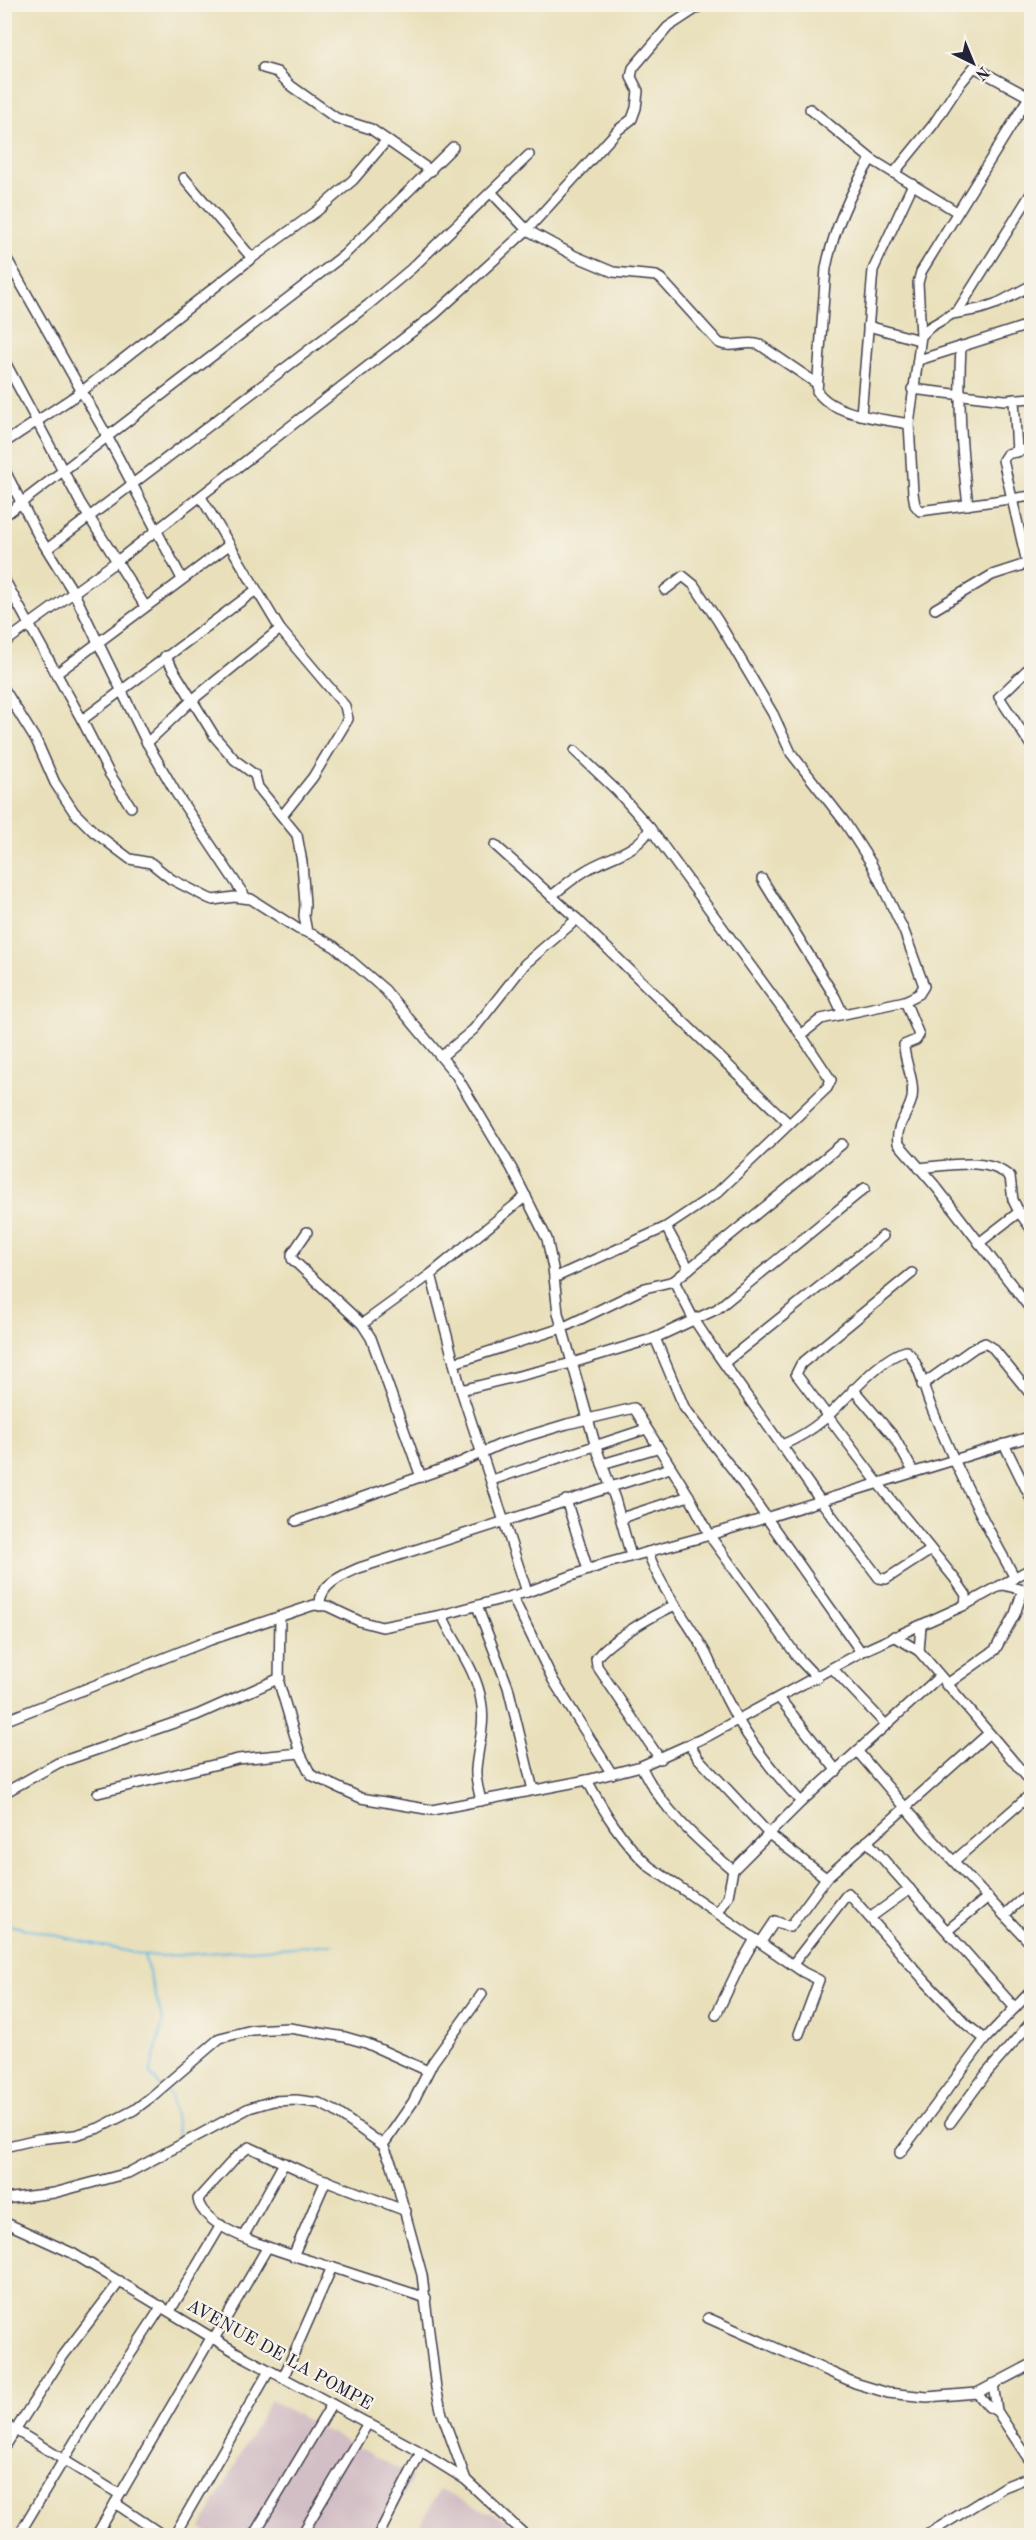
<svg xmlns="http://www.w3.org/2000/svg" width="1036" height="2540" viewBox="0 0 1036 2540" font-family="'Old Standard TT',serif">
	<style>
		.industrial { fill: #d2bec5 }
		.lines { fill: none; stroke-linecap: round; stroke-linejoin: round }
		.stream { stroke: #67b7e1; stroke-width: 2 }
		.minor-casing { stroke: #403e4e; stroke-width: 12 }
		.minor { stroke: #fff; stroke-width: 9 }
		.labels { text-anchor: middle; stroke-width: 4.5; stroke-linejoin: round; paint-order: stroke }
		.street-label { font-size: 18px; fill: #22223b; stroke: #f7f3e8 }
	</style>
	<rect width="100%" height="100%" fill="#f7f3e8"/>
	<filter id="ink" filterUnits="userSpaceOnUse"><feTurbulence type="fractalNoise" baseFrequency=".0167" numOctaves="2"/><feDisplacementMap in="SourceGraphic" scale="12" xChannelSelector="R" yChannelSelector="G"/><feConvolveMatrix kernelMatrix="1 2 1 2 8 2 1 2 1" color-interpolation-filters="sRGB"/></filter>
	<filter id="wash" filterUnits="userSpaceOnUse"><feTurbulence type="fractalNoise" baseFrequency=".008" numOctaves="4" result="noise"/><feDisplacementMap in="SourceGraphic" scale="24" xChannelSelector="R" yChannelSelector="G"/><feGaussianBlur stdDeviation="1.35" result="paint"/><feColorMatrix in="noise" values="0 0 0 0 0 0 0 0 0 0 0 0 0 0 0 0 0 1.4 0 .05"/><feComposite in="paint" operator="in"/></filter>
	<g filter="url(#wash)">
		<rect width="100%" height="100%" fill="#e9e0bb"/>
		<!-- industrial -->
		<g class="industrial">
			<polygon points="270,2400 413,2477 382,2535 214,2536 201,2528"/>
			<polygon points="439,2490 539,2535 415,2536"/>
		</g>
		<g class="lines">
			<!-- stream -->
			<g class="stream">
				<polyline points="4,1924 144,1955 165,1956 334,1944"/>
				<polyline points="144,1955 163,2021 150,2074 160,2085"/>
				<polyline points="164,2090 171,2096 180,2143"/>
			</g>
		</g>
	</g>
	<g filter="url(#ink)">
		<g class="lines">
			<defs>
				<g id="minor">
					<polyline points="263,68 277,72 291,86 336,118 371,129 431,171"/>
					<polyline points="1032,92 921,272 918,283 921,336 909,424 913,493 915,505 920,511 1032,496"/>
					<polyline points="810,109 871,159 957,212"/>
					<path d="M871,159C850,193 834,228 826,268L817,391C832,415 883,419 909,424"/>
					<polyline points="894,173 933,125 960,84 974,67 1029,97"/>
					<polyline points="184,178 252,258"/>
					<path d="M491,192L527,230L575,256L613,272L656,276L661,279L719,343C732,349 747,340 760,345L816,383"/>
					<polyline points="4,254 107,436 182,579"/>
					<polyline points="957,312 1032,192"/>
					<polyline points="868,326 919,340"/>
					<polyline points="921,336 930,327 952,314 980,309 998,303 1032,285"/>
					<path d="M961,346C958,402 961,449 968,505"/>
					<polyline points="4,360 81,504 145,606"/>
					<polyline points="919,360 1032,324"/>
					<polyline points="912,389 1005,400 1032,398"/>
					<polyline points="1014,399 1017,452"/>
					<polyline points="861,415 873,270 913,184"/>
					<polyline points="4,443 81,392 252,258 317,211 353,180 387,140"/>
					<polyline points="4,469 38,535 74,593 147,743 176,793 246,898"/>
					<polyline points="201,497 280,629 345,706 348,719 313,777 282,816"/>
					<polyline points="4,516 344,255 453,147"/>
					<polyline points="47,549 368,305 411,269 529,155"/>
					<polyline points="1027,563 1003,460 1007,454 1032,448"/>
					<polyline points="4,579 82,720 109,773 131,807"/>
					<path d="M665,590L683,576L694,585L718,621L773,714L791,753L844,821L871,863L904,931L924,986L919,994L905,1001L919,1035L916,1040L904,1045C904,1062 915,1079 912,1098C909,1114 895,1125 898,1143L937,1188L1032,1311"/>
					<polyline points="935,609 992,575 1032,562"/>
					<polyline points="4,643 117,561 435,314 527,230 618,130 632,119 636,108 638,91 631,77 633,68 668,27 703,4"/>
					<polyline points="165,656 215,737 235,760 255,775 258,787 297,835 302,862 305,905 304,916 307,932"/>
					<polyline points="1032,665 999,697 1032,747"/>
					<polyline points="56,674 229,545"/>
					<polyline points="4,689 37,742 55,783 74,812 94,832 130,859 151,863 171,879 208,898 213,900 234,897 251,899 298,929 314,935 335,947 385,990 456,1075 512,1169 547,1239 553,1268 558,1313 596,1447 615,1499 631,1556"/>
					<polyline points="82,720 256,590"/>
					<polyline points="147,743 191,701 280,629"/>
					<polyline points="495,845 577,919 788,1123"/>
					<polyline points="762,879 835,997 843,1014"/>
					<path d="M551,896C562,888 573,878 585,871C606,857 638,853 650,828"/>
					<polyline points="801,1035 821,1019 905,1001"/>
					<polyline points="442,1056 474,1029 525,964 577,919"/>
					<path d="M919,1168C947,1166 988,1156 1010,1177L1013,1200L1019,1212L1032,1230"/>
					<polyline points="666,1227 689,1269"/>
					<polyline points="307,1232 292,1254 292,1259 362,1324 431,1274 526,1196"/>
					<polyline points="979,1243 1019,1212"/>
					<polyline points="912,1273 801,1364 796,1374 887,1495 955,1579 966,1595 965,1605"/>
					<polyline points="431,1274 461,1390 527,1592"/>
					<polyline points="554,1278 666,1227 717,1193 827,1088 831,1080 801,1035 650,828 617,791 575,751"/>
					<polyline points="674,1281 693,1318 711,1345 820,1500 879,1578 886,1579 931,1550"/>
					<polyline points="362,1324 371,1338 421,1477"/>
					<polyline points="655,1338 684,1407 733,1470 861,1652"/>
					<polyline points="454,1363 562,1328 645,1288 674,1281 842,1144"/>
					<polyline points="724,1363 883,1236"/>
					<polyline points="922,1385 974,1348 985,1343 993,1348 1032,1396"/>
					<polyline points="853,1389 894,1437 913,1471"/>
					<polyline points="461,1390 572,1363 655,1338 717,1309 865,1188"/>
					<polyline points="1004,1444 1032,1501"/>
					<path d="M782,1445C796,1439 810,1431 822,1421C843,1404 879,1357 906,1351C918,1358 924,1390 930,1404C954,1464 983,1521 1015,1578"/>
					<polyline points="602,1464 657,1448"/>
					<polyline points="492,1480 646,1429"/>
					<polyline points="566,1500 588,1570"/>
					<polyline points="621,1518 689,1496"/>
					<polyline points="296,1521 459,1463 501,1444 567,1424 634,1408 689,1496 712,1539 799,1659 817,1678"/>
					<path d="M648,1552C662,1592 685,1616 705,1652C713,1667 718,1683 726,1698C745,1737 772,1771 801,1802"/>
					<polyline points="1003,1585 1032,1592"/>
					<polyline points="512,1596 553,1680 612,1774"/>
					<path d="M320,1606C318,1585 343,1575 359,1568L670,1468"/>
					<polyline points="477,1606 508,1687 533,1790"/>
					<path d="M442,1615C454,1643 476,1669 481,1700C486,1724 478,1745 476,1769C475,1779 479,1791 481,1801"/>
					<polyline points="280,1616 279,1683 300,1753 311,1775 361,1798 432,1810 587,1780 641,1766 708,1736 861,1652 965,1605 1032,1568"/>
					<polyline points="894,1636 919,1651 1032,1783"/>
					<polyline points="919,1651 921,1626"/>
					<polyline points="833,1669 886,1725"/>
					<polyline points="946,1685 995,1650 1015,1614 1023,1590"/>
					<polyline points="780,1699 837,1771"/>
					<polyline points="4,1721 210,1640 314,1605 327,1606 359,1621 382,1627 442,1615 527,1592 604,1564 710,1535 1032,1436"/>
					<polyline points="690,1745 698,1758 769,1834 826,1878"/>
					<polyline points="858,1752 927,1833 1032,1945"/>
					<path d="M660,1759L597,1666L596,1659C606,1642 654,1615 673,1606"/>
					<path d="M641,1766C660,1807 699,1842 733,1870"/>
					<path d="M587,1780C604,1812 623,1843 650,1867L803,1972L819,1980L799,2034"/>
					<polyline points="4,1793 58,1763 197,1715 280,1678"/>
					<polyline points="98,1793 238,1759 300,1753"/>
					<polyline points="867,1841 1015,2008"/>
					<polyline points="954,1861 1032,1793"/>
					<polyline points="718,1913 728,1896 733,1870 801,1802 939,1677"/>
					<polyline points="1004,1915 1032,1890"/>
					<polyline points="871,1917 910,1889"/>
					<polyline points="948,1930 988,1897"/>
					<polyline points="761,1942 775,1921 790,1927 826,1878 988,1734"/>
					<polyline points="793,1964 848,1893 925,1981 967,2025 985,2039"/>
					<polyline points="716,2015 739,1967 755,1939"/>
					<polyline points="950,2123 986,2074 1032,2021"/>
					<polyline points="383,2145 413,2102 433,2062 482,1994"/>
					<polyline points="4,2147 38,2139 75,2135 99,2128 134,2110 150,2098 220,2038 252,2030 289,2028 345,2037 366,2043 428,2071"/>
					<polyline points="900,2153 985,2039 1032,1990"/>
					<polyline points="4,2199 54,2193 128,2173 249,2108 273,2101 296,2100 319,2103 335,2111 383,2145 392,2165 422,2275 436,2388 442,2414 466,2480"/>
					<path d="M406,2211L301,2171L249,2147L235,2158L198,2199C201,2233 306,2259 334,2268C364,2278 395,2288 426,2298"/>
					<polyline points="4,2222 72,2253 239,2354 421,2452 466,2480 526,2536"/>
					<polyline points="243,2237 284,2163"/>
					<polyline points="293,2256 326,2180"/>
					<polyline points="170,2311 221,2225"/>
					<polyline points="708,2318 855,2383 888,2393 927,2397 977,2393 1032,2364"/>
					<polyline points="214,2339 267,2248"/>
					<polyline points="283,2378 332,2267"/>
					<polyline points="993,2384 997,2411 1032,2464"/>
					<polyline points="977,2393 989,2407 997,2411"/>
					<polyline points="4,2423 119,2494"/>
					<polyline points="4,2448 63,2356 120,2281"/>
					<polyline points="115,2503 164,2536"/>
					<polyline points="18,2536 93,2411 162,2306"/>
					<polyline points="96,2536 211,2338"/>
					<polyline points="174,2536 269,2371"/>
					<polyline points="253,2536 332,2404"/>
					<polyline points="301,2536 368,2423"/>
					<polyline points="378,2536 421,2452"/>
					<polyline points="925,2536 1004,2487 1032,2476"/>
				</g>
			</defs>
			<!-- minor casing -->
			<use href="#minor" class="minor-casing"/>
			<!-- minor -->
			<use href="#minor" class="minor"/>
		</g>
	</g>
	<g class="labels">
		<!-- street labels -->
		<g class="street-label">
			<text transform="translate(280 2354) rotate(29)" y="6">AVENUE DE LA POMPE</text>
		</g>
	</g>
	<!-- margin -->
	<rect width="1036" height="2540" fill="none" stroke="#f7f3e8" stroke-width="24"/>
	<!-- north arrow -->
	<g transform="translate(973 63) rotate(137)" stroke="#f7f3e8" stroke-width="4.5" paint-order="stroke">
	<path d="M0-4.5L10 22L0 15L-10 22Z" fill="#22223b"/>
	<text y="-9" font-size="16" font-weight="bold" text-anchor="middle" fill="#22223b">N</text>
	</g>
</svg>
